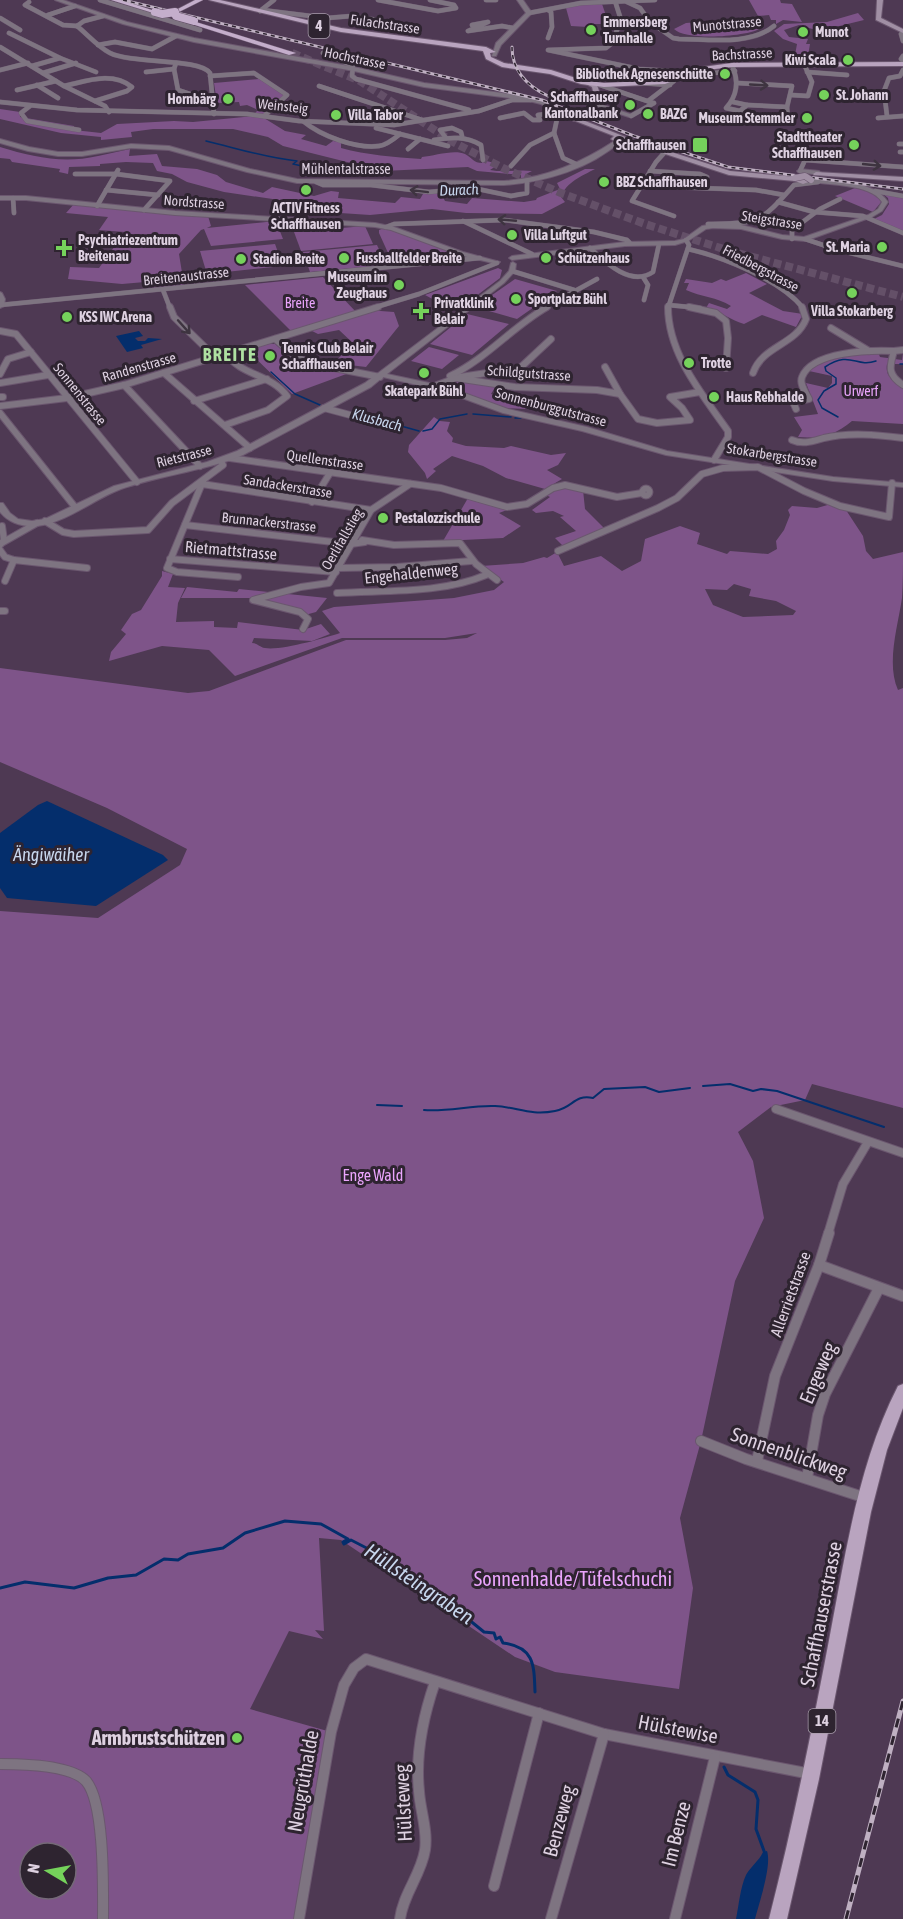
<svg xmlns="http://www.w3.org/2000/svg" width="903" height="1919" viewBox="0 0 903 1919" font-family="'Asap Condensed',sans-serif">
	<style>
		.green { fill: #7e5489; fill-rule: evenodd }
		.water { fill: #042e6c }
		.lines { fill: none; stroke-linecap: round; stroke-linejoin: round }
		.stream-far2 { stroke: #042e6c; stroke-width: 1.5 }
		.stream-far1 { stroke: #042e6c; stroke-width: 2 }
		.stream { stroke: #042e6c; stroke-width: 3 }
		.trunk-tunnel { stroke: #645068; stroke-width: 8; stroke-dasharray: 8 4; stroke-linecap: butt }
		.minor-far3-casing { stroke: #6b576f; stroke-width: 5 }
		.minor-far2-casing { stroke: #6b576f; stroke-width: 8 }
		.minor-far1-casing { stroke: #6b576f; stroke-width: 10 }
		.minor-casing { stroke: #6b576f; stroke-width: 12 }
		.tertiary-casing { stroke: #6b576f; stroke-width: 2 }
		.secondary-casing { stroke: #6b576f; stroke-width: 2 }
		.primary-casing { stroke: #6b576f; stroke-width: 2 }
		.trunk-casing { stroke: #6b576f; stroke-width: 1 }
		.minor-far3 { stroke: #7e7481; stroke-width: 4.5 }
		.minor-far2 { stroke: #7e7481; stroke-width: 6 }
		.minor-far1 { stroke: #7e7481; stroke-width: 8 }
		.minor { stroke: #7e7481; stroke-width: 10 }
		.tertiary { fill: #7e7481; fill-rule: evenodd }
		.secondary { fill: #a08fa4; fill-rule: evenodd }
		.primary { fill: #b9a4bf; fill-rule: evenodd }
		.trunk { fill: #c4aecb; fill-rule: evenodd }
		.rail-far1-casing { stroke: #bfb0c2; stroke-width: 3 }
		.rail-casing { stroke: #bfb0c2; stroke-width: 5 }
		.rail-far1 { stroke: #2e2430; stroke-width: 1.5; stroke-dasharray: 4; stroke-linecap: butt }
		.rail { stroke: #2e2430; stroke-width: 3; stroke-dasharray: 9; stroke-linecap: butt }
		.secondary-bridge-casing { stroke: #6b576f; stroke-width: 7; stroke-linecap: butt }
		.trunk-bridge-casing { stroke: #6b576f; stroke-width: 9; stroke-linecap: butt }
		.secondary-bridge { stroke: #a08fa4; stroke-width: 6 }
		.trunk-bridge { stroke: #c4aecb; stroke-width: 8 }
		.oneway { stroke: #3e3440 }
		.poi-dot { fill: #75d25b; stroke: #2e2430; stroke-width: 2 }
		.labels { text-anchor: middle; stroke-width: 6; stroke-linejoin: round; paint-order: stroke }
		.far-poi-label { font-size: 14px; font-weight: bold; fill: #ded1e1; stroke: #2e2430; text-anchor: start }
		.far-street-label { font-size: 14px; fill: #ded1e1; stroke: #2e2430 }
		.far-park-label { font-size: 14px; fill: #eba5fd; stroke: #2e2430 }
		.shield { fill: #2e2430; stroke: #a99dac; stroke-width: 1.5 }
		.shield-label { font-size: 15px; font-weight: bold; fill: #ded1e1 }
		.far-water-label { font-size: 15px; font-style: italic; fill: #c8d7ee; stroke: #2e2430 }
		.street-label { font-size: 16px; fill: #ded1e1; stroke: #2e2430 }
		.park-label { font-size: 16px; fill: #eba5fd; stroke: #2e2430 }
		.far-district-label { font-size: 18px; font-weight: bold; letter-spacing: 1.5px; fill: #aee0a1; stroke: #2e2430 }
		.water-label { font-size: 18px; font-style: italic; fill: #c8d7ee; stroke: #2e2430 }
		.near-street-label { font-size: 20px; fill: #ded1e1; stroke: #2e2430 }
		.near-park-label { font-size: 20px; fill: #eba5fd; stroke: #2e2430 }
		.near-poi-label { font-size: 20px; font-weight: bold; fill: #ded1e1; stroke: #2e2430; text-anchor: end }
		.near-water-label { font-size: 21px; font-style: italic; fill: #c8d7ee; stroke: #2e2430 }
	</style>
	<rect width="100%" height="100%" fill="#4e3953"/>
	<!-- green -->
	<g class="green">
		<polygon points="749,0 780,0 781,3 792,4 802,22 783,20 776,24 776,20 771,20 769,15 758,16"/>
		<polygon points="602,4 609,24 590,24 588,27 571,26 566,8 578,5"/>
		<polygon points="858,13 864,20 819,31 799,25 784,30 789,37 808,39 806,44 810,44 808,56 795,55 797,44 783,39 774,31 784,24 827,22"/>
		<path d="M739,19L757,22L761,28C748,37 685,41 674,29L686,23Z"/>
		<polygon points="259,79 285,95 264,115 255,113 258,110 247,105 240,106 239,102 217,103 214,83"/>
		<path d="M0,109L20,112V117L74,126V130L101,133L117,124L174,121L193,122L254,116L264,118L285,131L306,135L301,139L326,146L333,141L341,142V148C367,155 394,157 421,159L422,157C434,156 454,149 465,154C472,158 474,163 482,163V160L499,164L490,170C505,173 518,169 532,171L526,174L534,177L521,180V175L477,171L468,167L383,171L283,146L268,137L233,129H153L131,132L132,137L101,140V137L61,133L0,119Z"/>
		<path d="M0,147C33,157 63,164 98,156C109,154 119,151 130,149L129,156L157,154L162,166L197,169L217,175L226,182L263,193L272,187L314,196L331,191L339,192L338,198L395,203L401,197L420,199L423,194L441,193L445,201L467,204L472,198L524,202L536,200L537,198L560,189L557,183L585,169H595C582,176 566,182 561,197L565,202L542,214L466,213L432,209L370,215L296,210L293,202L224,192L187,182L172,174L157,171L153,163L126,162L100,164V166L69,167L68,174L59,172L60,169L12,162L10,159L0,158Z"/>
		<polygon points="855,188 872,192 882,201 873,212 835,196"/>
		<polygon points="882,193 903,198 903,232 874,219 882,215 889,204 888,198"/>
		<polygon points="74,204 208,216 211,226 207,228 276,221 283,239 211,246 204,229 201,230 179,254 184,285 144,290 145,282 122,284 68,279 70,267 99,268 125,232 99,230 108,217 66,213"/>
		<polygon points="365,226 373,244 301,251 294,232"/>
		<polygon points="384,228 467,258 394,266 379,233 379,230"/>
		<polygon points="275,244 283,266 207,274 200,251"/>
		<polygon points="377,245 386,265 310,272 303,252"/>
		<polygon points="498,268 502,270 500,278 459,309 453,310 425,295"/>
		<path d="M746,273L767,284L749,293L783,311L803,314L796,327L762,315L744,324C730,320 721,311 706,308L709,303L727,309L731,306C717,297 701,297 686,290L689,283H684L686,279L712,283L721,279L726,281Z"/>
		<polygon points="323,277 356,312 291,331 245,285"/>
		<polygon points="515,279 557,291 517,319 475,307"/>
		<polygon points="367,310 394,312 399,326 366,367 333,363 354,344 339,330 318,334 308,329"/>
		<polygon points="467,314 509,324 472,355 430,344"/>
		<polygon points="266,344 275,344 294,361 349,373 292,394 247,350"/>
		<polygon points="429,347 459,355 442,369 411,361"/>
		<path d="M878,352L880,357L902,360L903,353V364H887C885,377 893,380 903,387V424L852,421C836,435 819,439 798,437L802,430L794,417L818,414L806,383L828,388L832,383V376L809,371C829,355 853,354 878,352Z"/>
		<polygon points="456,380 496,386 491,394 533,404 528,409 505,408 444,386 445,384"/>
		<polygon points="434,417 440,421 450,422 447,431 453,438 452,442 466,446 504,448 511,446 551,455 566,453 558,465 547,470 562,479 545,489 506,478 483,466 452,456 433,469 436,471 427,479 425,473 408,452 409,445"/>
		<polygon points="565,487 583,490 585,509 606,530 563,546 555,538 576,531 560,517 564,516 553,511 536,513 532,510 550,497 546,495 557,488"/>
		<polygon points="468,498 505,508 507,510 499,513 521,526 503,538 443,541"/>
		<path d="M831,504L846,510L863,536L866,551L873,559L903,552C903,567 903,583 902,598C898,626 886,663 898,690L903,688V1108L812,1084L805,1100L771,1107L738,1132L753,1161L764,1218L735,1281L701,1441L680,1518L693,1588L679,1689L555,1672L515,1657L341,1540L319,1538L324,1631L315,1630L323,1639L289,1631L250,1709L331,1732L299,1919H0V911L98,918L180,865L187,849L107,808L0,762V668L188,693L209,691L346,640H445L467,638L477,633L445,638H342L235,676L209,650L162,646L109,661L111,652L126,634L121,630L132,614L141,610L162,576V571L173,574L168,587L185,588L178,603L176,622L214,621V627L237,628L238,622L303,630L321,624L330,634L312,641L254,638L252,643C258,643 259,647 265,648C280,651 325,638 340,633L322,611L334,607L454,598L494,590L504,582L481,566L523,563L544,557L547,558L557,552L564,566L601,556L622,571L641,561L645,539L680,526L700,533L697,544L727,554L730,551L768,554L777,549L776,541L784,530L790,515L788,510L792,506L817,508ZM734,584L751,589L749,596L776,601L796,611L793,615L743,617L713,605L705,589L727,590ZM30,1853H66V1889H30Z"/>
		<polygon points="187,587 237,592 239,589 327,598 316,612 305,615 250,598 181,598"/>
	</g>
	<!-- water -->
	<g class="water">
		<polygon points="139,331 143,336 135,338 138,341 145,341 148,338 162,339 141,345 143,348 127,352 116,336"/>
		<polygon points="47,801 163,855 168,860 96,906 7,898 0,888 0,833 38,805"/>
		<path d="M767,1851C772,1866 759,1903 755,1919H736C739,1905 740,1888 746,1875C751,1866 759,1861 763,1852Z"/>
	</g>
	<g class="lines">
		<!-- stream-far2 -->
		<g class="stream-far2">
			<path d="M206,141C236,148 266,158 297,161L293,164L334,173"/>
			<polyline points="900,364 903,364"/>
			<polyline points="271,372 295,394 320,405"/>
			<polyline points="473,414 511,417"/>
			<path d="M838,417L822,408L818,400L824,391L836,384V378L826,371L825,367C851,350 855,368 876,361"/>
			<polyline points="515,418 521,418"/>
			<polyline points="401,426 419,431"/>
			<polyline points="423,431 432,429 440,419 467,414"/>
		</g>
		<!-- stream-far1 -->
		<g class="stream-far1">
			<polyline points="703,1086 730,1084 753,1091 761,1089 777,1091 884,1127"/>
			<polyline points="377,1105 402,1106"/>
			<path d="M424,1110C448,1112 471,1105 495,1106C517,1107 530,1116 555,1111C573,1108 574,1094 593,1098L604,1089L645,1087L659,1092L690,1088"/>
		</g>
		<!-- stream -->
		<g class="stream">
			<path d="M0,1588L25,1582L74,1588L108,1578L136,1575L164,1559L178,1560L188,1554L223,1548L245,1533L285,1521L321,1524L348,1539L343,1542L344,1544L351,1540C370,1549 406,1569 417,1587L428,1585L433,1597L449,1605L453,1610H457L484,1632L494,1633L496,1639L500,1637L503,1643C535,1647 534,1666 535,1692"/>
			<polyline points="724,1767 728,1775 755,1792 758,1800 756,1829 764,1851"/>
		</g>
		<!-- trunk-tunnel -->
		<polyline class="trunk-tunnel" points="292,53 360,81 453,142 503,168 561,193 645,224 730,251 903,297"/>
		<defs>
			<g id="minor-far3">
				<polyline points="100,0 200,30"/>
				<polyline points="378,0 438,11 456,8 454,5 430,0"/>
				<polyline points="486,0 496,0"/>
				<polyline points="615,1 623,26"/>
				<polyline points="29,2 25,5 63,25 77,26"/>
				<path d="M627,2L640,8L650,22L673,38L679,39C708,39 750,46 774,26"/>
				<polyline points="262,10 327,18 352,16 377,20"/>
				<polyline points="548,10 551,12 552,27 548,38"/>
				<polyline points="260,11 274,0"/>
				<polyline points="529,13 581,3 655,0"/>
				<polyline points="48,15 75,6"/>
				<polyline points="0,18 20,30"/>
				<polyline points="472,25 488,22 468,31 502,26 513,28"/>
				<path d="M77,26C87,34 98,47 110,53C132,64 199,58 210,73L214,114"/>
				<polyline points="77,26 84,21 103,16"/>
				<polyline points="9,33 60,58 32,66"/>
				<polyline points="903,33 901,34 903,41"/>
				<polyline points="98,45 115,42 152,49 176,36"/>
				<polyline points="0,47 64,86 105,106 109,112"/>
				<polyline points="323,53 353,66 352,76 356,79 469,110"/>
				<polyline points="903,56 901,59 903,61"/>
				<polyline points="60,58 96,72"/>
				<polyline points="176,63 174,69 178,90 214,102"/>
				<path d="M732,65C739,81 738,95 726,108L740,111L747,105L733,102"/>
				<polyline points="697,69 703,74 735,71"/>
				<polyline points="0,70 28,63"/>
				<polyline points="146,72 174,69"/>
				<polyline points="807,72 847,75"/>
				<polyline points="43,73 76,63"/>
				<polyline points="210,76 254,73 287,95 264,116"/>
				<polyline points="639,83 670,85"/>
				<polyline points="737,83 792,86 787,107 788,122 749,117 748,113 740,111"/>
				<polyline points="37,85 58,98"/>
				<polyline points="600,85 653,103"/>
				<path d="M64,86C87,81 112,71 132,87L127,91L95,101"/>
				<polyline points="319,86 422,120"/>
				<polyline points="17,90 56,81"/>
				<polyline points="791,95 808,96 812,82 804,64"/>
				<polyline points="648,101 674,81 671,71 639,69 548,50 606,48 611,44 618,28 650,22"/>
				<polyline points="0,102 77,110 247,114 299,121 394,125 479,111 512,100 531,100"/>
				<polyline points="747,105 787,107"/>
				<polyline points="30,106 21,113 27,121 79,130"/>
				<polyline points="559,112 554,113 557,119 554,133 563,158 576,164"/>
				<polyline points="631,116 654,103"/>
				<polyline points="887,116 884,91 889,78 900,76 903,70"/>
				<polyline points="500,118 524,113 533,120 540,120 538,115 554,113"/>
				<polyline points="878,118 903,116"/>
				<path d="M303,121C321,136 356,149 379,146C387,145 394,139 400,134"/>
				<polyline points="376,128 448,146"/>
				<polyline points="446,138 440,130 452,128 461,132 462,136"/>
				<path d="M434,140C451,137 466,136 481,145L483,160"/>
				<polyline points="899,144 903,144"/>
				<polyline points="408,149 420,139"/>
				<polyline points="665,152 656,162 632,201 674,216"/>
				<polyline points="900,152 903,152"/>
				<polyline points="511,166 530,145 554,133"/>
				<polyline points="650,171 700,174 707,177"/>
				<polyline points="800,171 805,160 903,167"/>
				<polyline points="75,174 116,174 170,181 144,210"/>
				<polyline points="316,182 323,185 371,185 429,192 473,188 511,196 527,193 527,181"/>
				<polyline points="642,186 756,190 784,195"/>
				<polyline points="106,190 158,195"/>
				<polyline points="875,191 903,196"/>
				<polyline points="13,198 14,213"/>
				<polyline points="778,202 814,212 863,216 903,233"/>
				<polyline points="97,206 118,170"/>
				<polyline points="463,221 532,254"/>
				<path d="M709,226L708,224C760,223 759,224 794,185L818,182"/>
				<polyline points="386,227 394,224 504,220 594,232 627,240 630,243"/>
				<polyline points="792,239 792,230 820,209 840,199"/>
				<polyline points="805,239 838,250 903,266"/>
				<path d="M590,248C606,263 631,287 653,272L659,244"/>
				<path d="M688,249C723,257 781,280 803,308"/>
				<polyline points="512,271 574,290"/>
				<polyline points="643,277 648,285 644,300"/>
				<polyline points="163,290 170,308"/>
				<polyline points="0,305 480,258"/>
				<polyline points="668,305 700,308"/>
				<polyline points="373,308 419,294 497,263"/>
				<polyline points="544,308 597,279"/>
				<polyline points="668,308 689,245 686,240"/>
			</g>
			<g id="minor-far2">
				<polyline points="170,307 174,317 215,357"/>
				<path d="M668,307C668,354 702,394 728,431V437L714,460"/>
				<polyline points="689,307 716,313 726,321 728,338 726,368"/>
				<polyline points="831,328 869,351"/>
				<polyline points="0,331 16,334 137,482"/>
				<polyline points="275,339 295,356 309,363 380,377"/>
				<path d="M903,350L894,351C889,368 888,375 903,385"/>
				<polyline points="605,367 620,394"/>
				<polyline points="164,373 250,448"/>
				<path d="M753,373C762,346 796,345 806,319L802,307"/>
				<polyline points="0,374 8,359 31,352"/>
				<path d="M450,376C486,359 512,327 547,307"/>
				<polyline points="460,377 520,368 551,339"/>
				<polyline points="0,383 48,375"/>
				<polyline points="124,385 200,466"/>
				<polyline points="437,385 456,378 515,387 597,390 620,394 638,419 657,423 690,420 682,408 670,397 700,392"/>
				<polyline points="0,397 3,397"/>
				<polyline points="194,401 267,379"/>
				<polyline points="0,406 67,398 124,385 378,307"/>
				<polyline points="324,408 399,428"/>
				<path d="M796,409L793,402L809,399C806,393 799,384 802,377C812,351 871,350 894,351"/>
				<polyline points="0,413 75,507"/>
				<path d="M225,425L268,410L287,396C271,374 242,376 226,354"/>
				<path d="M792,440C803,445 813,441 824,438C850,432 877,435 903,438"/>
				<polyline points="230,458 441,488 507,507 527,504 553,488 565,485 617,497 642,493"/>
				<polyline points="203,481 167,568 177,572 238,577"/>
				<polyline points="202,484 371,510"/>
				<circle cx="646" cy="492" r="3.5"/>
				<polyline points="312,502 330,473"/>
				<polyline points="45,521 63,532 74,534 148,530 172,503 223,465 221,461"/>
				<polyline points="185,525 351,544 365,542"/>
				<polyline points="362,540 394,545 460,543 476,564 497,580"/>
				<polyline points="0,544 37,523"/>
				<polyline points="0,545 4,540 2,526"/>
				<polyline points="0,550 5,557 14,560 87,568"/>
				<polyline points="558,551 658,508 677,498 702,474 723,468 758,467 804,491 840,506 889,517 892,483"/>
				<polyline points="170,559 336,572"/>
				<polyline points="338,568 397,567 471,561"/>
				<polyline points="5,581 14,560"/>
				<path d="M337,593C385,590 441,594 486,575"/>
				<polyline points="0,611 5,611"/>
				<polyline points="303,629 308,619 300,612 253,600 301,587 329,583 371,510 410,484"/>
			</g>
			<g id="minor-far1">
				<polyline points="776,1109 903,1153"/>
				<polyline points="828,1234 843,1184 868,1142"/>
			</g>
			<g id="minor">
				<polyline points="819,1265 903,1296"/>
				<polyline points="701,1441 746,1459 866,1498"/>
				<polyline points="757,1461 775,1376 819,1265 829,1233"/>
				<polyline points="807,1478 818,1415 825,1394 879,1288"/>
				<path d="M0,1764C21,1764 71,1765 86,1781C105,1803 103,1889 103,1919"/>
				<polyline points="494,1886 539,1713"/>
				<polyline points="299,1919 331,1732 344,1685 354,1668 366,1659 604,1734 811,1774"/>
				<path d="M400,1919C403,1894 421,1875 425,1850C428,1830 420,1810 419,1791C415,1753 423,1717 435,1682"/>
				<polyline points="551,1919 604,1734"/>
				<polyline points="675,1919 715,1757"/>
			</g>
			<g id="tertiary">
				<polygon points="55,0 63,0 127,22 194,38 354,67 424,83 526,96 545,102 579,120 574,121 541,104 525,100 424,87 354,71 194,42 123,24"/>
				<polygon points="517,0 523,0 532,13 501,45 496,56 492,56 496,43 526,13"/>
				<polygon points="594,102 633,115 634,116 629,117 592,105 591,104"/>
				<path d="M0,139L29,147L58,152H82L131,144L169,146L250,169L297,179L504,181C546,178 581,163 616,140L621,141C590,169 545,182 504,185L297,183L247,172L169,150L131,148L82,156H58L28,151L0,143Z"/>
				<polygon points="800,169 819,171 822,173 819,175 798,172 797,171"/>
				<path d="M810,178C834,183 873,179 888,202L882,211L872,217L805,241L782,239L741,229L713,228L706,229L688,241L675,245L625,246L512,260L509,258L512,256L625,242L675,241L684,239L702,226L713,224L741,225L782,235L804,237L868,215L878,209L882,202C870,183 828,186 808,181V179Z"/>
				<polygon points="0,196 26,196 175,211 375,223 394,227 463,252 500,262 497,264 459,255 391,230 375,227 175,215 26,200 0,200"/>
				<path d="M513,262L516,264L515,271L504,283L387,374L448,387L508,409L587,427L667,451L833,477L903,483V487L833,481L666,455L582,431L503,413L443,391L383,377L371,387L243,455L228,461C193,472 156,477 121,489C92,500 68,522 37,526C22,527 9,523 0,512V503H3L10,513L18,519L32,521L45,519L114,486L207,462L237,451L365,383L500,281L509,271L511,263Z"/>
				<polygon points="0,292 2,293 5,299 4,306 0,308"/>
			</g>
			<g id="secondary">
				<polygon points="877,0 883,0 881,18 903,29 903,33 876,20"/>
				<polygon points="580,79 584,79 597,85 599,91 594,99 597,104 580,119 628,138 730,171 796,177 804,180 811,178 814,180 803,184 795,181 729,175 626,141 616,142 611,139 614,136 573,120 591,104 588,99 593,91 592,87 580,81"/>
				<polygon points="816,172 903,177 903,181 814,175 813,174"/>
			</g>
			<g id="primary">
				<polygon points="209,0 220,0 341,28 486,47 496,52 490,53 491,57 504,63 551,70 582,80 604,83 664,80 695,68 732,63 903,62 903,66 732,67 698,71 665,84 604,87 581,84 550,74 502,67 486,59 483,51 341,32"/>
				<path d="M903,1384V1408L887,1450L871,1512L819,1779L787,1919H769C793,1825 812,1730 830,1635C846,1551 859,1462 898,1386Z"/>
			</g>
			<g id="trunk">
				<polygon points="111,0 121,0 158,12 153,13"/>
				<polygon points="195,0 203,0 177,13 172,12"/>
				<polygon points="179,18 183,18 296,53 289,55 179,20"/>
			</g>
		</defs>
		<!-- minor-far3 casing -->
		<use href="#minor-far3" class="minor-far3-casing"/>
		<!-- minor-far2 casing -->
		<use href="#minor-far2" class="minor-far2-casing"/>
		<!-- minor-far1 casing -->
		<use href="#minor-far1" class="minor-far1-casing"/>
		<!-- minor casing -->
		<use href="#minor" class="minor-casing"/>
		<!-- tertiary casing -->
		<use href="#tertiary" class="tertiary-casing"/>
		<!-- secondary casing -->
		<use href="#secondary" class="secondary-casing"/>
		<!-- primary casing -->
		<use href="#primary" class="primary-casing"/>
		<!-- trunk casing -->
		<use href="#trunk" class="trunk-casing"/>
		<!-- minor-far3 -->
		<use href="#minor-far3" class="minor-far3"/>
		<!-- minor-far2 -->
		<use href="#minor-far2" class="minor-far2"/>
		<!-- minor-far1 -->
		<use href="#minor-far1" class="minor-far1"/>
		<!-- minor -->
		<use href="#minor" class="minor"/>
		<!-- tertiary -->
		<use href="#tertiary" class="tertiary"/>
		<!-- secondary -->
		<use href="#secondary" class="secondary"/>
		<!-- primary -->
		<use href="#primary" class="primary"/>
		<!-- trunk -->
		<use href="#trunk" class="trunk"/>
		<defs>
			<g id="rail-far1">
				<polyline points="123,0 542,100 634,136 728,167 903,189"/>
				<path d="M512,47C512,71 527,86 548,96"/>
			</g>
			<polyline id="rail" points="846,1919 903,1701"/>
		</defs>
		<!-- rail-far1 casing -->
		<use href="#rail-far1" class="rail-far1-casing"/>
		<!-- rail casing -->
		<use href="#rail" class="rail-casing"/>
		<!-- rail-far1 -->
		<use href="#rail-far1" class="rail-far1"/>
		<!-- rail -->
		<use href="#rail" class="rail"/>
		<defs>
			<polyline id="secondary-bridge" points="795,178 805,176 811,180"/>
			<polyline id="trunk-bridge" points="155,12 162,14 175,12 176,16 194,21"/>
		</defs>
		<!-- secondary-bridge casing -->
		<use href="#secondary-bridge" class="secondary-bridge-casing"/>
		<!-- trunk-bridge casing -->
		<use href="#trunk-bridge" class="trunk-bridge-casing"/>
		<!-- secondary-bridge -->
		<use href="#secondary-bridge" class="secondary-bridge"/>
		<!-- trunk-bridge -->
		<use href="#trunk-bridge" class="trunk-bridge"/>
	</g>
	<!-- one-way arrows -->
	<defs><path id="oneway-shaft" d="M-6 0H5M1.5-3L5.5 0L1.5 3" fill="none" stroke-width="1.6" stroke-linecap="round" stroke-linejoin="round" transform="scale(1.5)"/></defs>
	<g class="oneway">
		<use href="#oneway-shaft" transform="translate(759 85) rotate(3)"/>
		<use href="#oneway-shaft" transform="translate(872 165) rotate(6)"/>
		<use href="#oneway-shaft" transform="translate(419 191) rotate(-173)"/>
		<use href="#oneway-shaft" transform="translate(507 220) rotate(-175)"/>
		<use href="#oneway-shaft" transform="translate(184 327) rotate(48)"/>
	</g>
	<!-- markers -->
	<g class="poi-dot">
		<circle cx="591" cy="30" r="6"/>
		<circle cx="803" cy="32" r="6"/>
		<circle cx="848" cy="60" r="6"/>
		<circle cx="725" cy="74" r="6"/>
		<circle cx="824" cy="95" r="6"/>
		<circle cx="228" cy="99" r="6"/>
		<circle cx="630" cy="105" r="6"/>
		<circle cx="648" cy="114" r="6"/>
		<circle cx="336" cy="115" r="6"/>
		<circle cx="807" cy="118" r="6"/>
		<rect x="692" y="137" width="16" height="16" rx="3"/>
		<circle cx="854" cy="145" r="6"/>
		<circle cx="604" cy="182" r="6"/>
		<circle cx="306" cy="190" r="6"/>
		<circle cx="512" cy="235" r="6"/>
		<circle cx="882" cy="247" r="6"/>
		<path d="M61 239h6v6h6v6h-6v6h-6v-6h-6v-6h6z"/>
		<circle cx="344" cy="258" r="6"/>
		<circle cx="546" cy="258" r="6"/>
		<circle cx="241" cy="259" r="6"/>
		<circle cx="399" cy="285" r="6"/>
		<circle cx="852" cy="293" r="6"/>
		<circle cx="516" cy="299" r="6"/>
		<path d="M418 302h6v6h6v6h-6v6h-6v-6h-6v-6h6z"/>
		<circle cx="67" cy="317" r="6"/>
		<circle cx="270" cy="356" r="6"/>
		<circle cx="689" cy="363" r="6"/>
		<circle cx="424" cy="373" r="6"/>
		<circle cx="714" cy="397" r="6"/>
		<circle cx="383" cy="518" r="6"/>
		<circle cx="237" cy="1738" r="6"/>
	</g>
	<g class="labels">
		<!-- far-poi labels -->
		<g class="far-poi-label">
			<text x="603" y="27">Emmersberg<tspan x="603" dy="16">Turnhalle</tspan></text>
			<text x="815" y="37">Munot</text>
			<text x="836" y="65" text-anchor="end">Kiwi Scala</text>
			<text x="713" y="79" text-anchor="end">Bibliothek Agnesenschütte</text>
			<text x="836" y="100">St. Johann</text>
			<text x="618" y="102" text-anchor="end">Schaffhauser<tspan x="618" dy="16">Kantonalbank</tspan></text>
			<text x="216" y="104" text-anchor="end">Hornbärg</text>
			<text x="660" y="119">BAZG</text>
			<text x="348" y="120">Villa Tabor</text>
			<text x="795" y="123" text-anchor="end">Museum Stemmler</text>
			<text x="842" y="142" text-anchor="end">Stadttheater<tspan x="842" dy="16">Schaffhausen</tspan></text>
			<text x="686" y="150" text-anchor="end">Schaffhausen</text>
			<text x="616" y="187">BBZ Schaffhausen</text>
			<text x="306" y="213" text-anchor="middle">ACTIV Fitness<tspan x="306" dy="16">Schaffhausen</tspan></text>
			<text x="524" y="240">Villa Luftgut</text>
			<text x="78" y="245">Psychiatriezentrum<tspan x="78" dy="16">Breitenau</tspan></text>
			<text x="870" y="252" text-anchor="end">St. Maria</text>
			<text x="356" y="263">Fussballfelder Breite</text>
			<text x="558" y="263">Schützenhaus</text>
			<text x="253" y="264">Stadion Breite</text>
			<text x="387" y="282" text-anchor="end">Museum im<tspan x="387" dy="16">Zeughaus</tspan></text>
			<text x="528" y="304">Sportplatz Bühl</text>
			<text x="434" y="308">Privatklinik<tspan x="434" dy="16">Belair</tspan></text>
			<text x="852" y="316" text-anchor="middle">Villa Stokarberg</text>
			<text x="79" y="322">KSS IWC Arena</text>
			<text x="282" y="353">Tennis Club Belair<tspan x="282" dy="16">Schaffhausen</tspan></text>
			<text x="701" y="368">Trotte</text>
			<text x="424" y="396" text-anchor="middle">Skatepark Bühl</text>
			<text x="726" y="402">Haus Rebhalde</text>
			<text x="395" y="523">Pestalozzischule</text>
		</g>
		<!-- far-street labels -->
		<g class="far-street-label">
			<text transform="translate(385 24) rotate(8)" y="5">Fulachstrasse</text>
			<text transform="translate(727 24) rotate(-5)" y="5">Munotstrasse</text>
			<text transform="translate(742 54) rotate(-3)" y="5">Bachstrasse</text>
			<text transform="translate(355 58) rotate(12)" y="5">Hochstrasse</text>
			<text transform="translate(283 106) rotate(6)" y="5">Weinsteig</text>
			<text x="346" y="174">Mühlentalstrasse</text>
			<text transform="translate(194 202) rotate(4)" y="5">Nordstrasse</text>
			<text transform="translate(772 220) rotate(9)" y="5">Steigstrasse</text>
			<text transform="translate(761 268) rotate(28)" y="5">Friedbergstrasse</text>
			<text transform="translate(186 276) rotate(-6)" y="5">Breitenaustrasse</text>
			<text transform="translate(139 367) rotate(-16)" y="5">Randenstrasse</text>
			<text transform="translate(529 373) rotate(4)" y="5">Schildgutstrasse</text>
			<text transform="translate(80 394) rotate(51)" y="5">Sonnenstrasse</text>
			<text transform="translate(551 407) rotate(15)" y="5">Sonnenburggutstrasse</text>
			<text transform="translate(772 455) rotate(9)" y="5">Stokarbergstrasse</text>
			<text transform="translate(184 456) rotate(-14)" y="5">Rietstrasse</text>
			<text transform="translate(325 460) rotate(8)" y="5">Quellenstrasse</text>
			<text transform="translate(288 486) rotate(9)" y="5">Sandackerstrasse</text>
			<text transform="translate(269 522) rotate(6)" y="5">Brunnackerstrasse</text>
			<text transform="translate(342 539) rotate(-60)" y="5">Oerlifallstieg</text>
		</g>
		<!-- far-park labels -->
		<g class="far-park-label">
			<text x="300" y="308">Breite</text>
			<text x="861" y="396">Urwerf</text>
		</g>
		<!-- shield labels -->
		<g class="shield">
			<rect x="308.5" y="14" width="21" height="24" rx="4.5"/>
			<rect x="808.5" y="1709" width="27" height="24" rx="4.5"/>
		</g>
		<g class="shield-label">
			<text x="319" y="31">4</text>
			<text x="822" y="1726">14</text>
		</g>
		<!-- far-water labels -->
		<g class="far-water-label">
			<text transform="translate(459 190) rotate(-2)" y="5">Durach</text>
			<text transform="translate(377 420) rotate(15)" y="5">Klusbach</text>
		</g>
		<!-- street labels -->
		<g class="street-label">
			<text transform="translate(231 550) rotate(5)" y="6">Rietmattstrasse</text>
			<text transform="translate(411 573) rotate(-6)" y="6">Engehaldenweg</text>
			<text transform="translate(790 1294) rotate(-70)" y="6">Allerrietstrasse</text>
		</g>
		<!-- park labels -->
		<g class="park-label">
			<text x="373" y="1181">Enge Wald</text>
		</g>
		<!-- far-district labels -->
		<g class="far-district-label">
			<text x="230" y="361">BREITE</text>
		</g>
		<!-- water labels -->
		<g class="water-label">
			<text x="51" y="861">Ängiwäiher</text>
		</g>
		<!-- near-street labels -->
		<g class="near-street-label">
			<text transform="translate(818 1373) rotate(-67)" y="7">Engeweg</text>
			<text transform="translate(789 1453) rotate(19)" y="7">Sonnenblickweg</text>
			<text transform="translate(821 1614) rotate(-79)" y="7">Schaffhauserstrasse</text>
			<text transform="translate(678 1729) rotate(11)" y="7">Hülstewise</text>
			<text transform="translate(303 1781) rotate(-80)" y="7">Neugrüthalde</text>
			<text transform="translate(403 1803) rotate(-93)" y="7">Hülsteweg</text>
			<text transform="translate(559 1821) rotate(-75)" y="7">Benzeweg</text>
			<text transform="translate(676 1834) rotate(-76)" y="7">Im Benze</text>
		</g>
		<!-- near-park labels -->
		<g class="near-park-label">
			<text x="573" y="1586">Sonnenhalde/Tüfelschuchi</text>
		</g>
		<!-- near-poi labels -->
		<g class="near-poi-label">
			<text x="225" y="1745">Armbrustschützen</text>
		</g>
		<!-- near-water labels -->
		<g class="near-water-label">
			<text transform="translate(419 1584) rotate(34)" y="7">Hüllsteingraben</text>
		</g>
	</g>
	<!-- north arrow -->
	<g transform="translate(48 1871) rotate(280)"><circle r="28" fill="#2e2430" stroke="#746977" stroke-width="1.5"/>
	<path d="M0-4.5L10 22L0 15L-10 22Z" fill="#75d25b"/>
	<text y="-9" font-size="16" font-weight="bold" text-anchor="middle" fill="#ded1e1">N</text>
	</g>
</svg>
